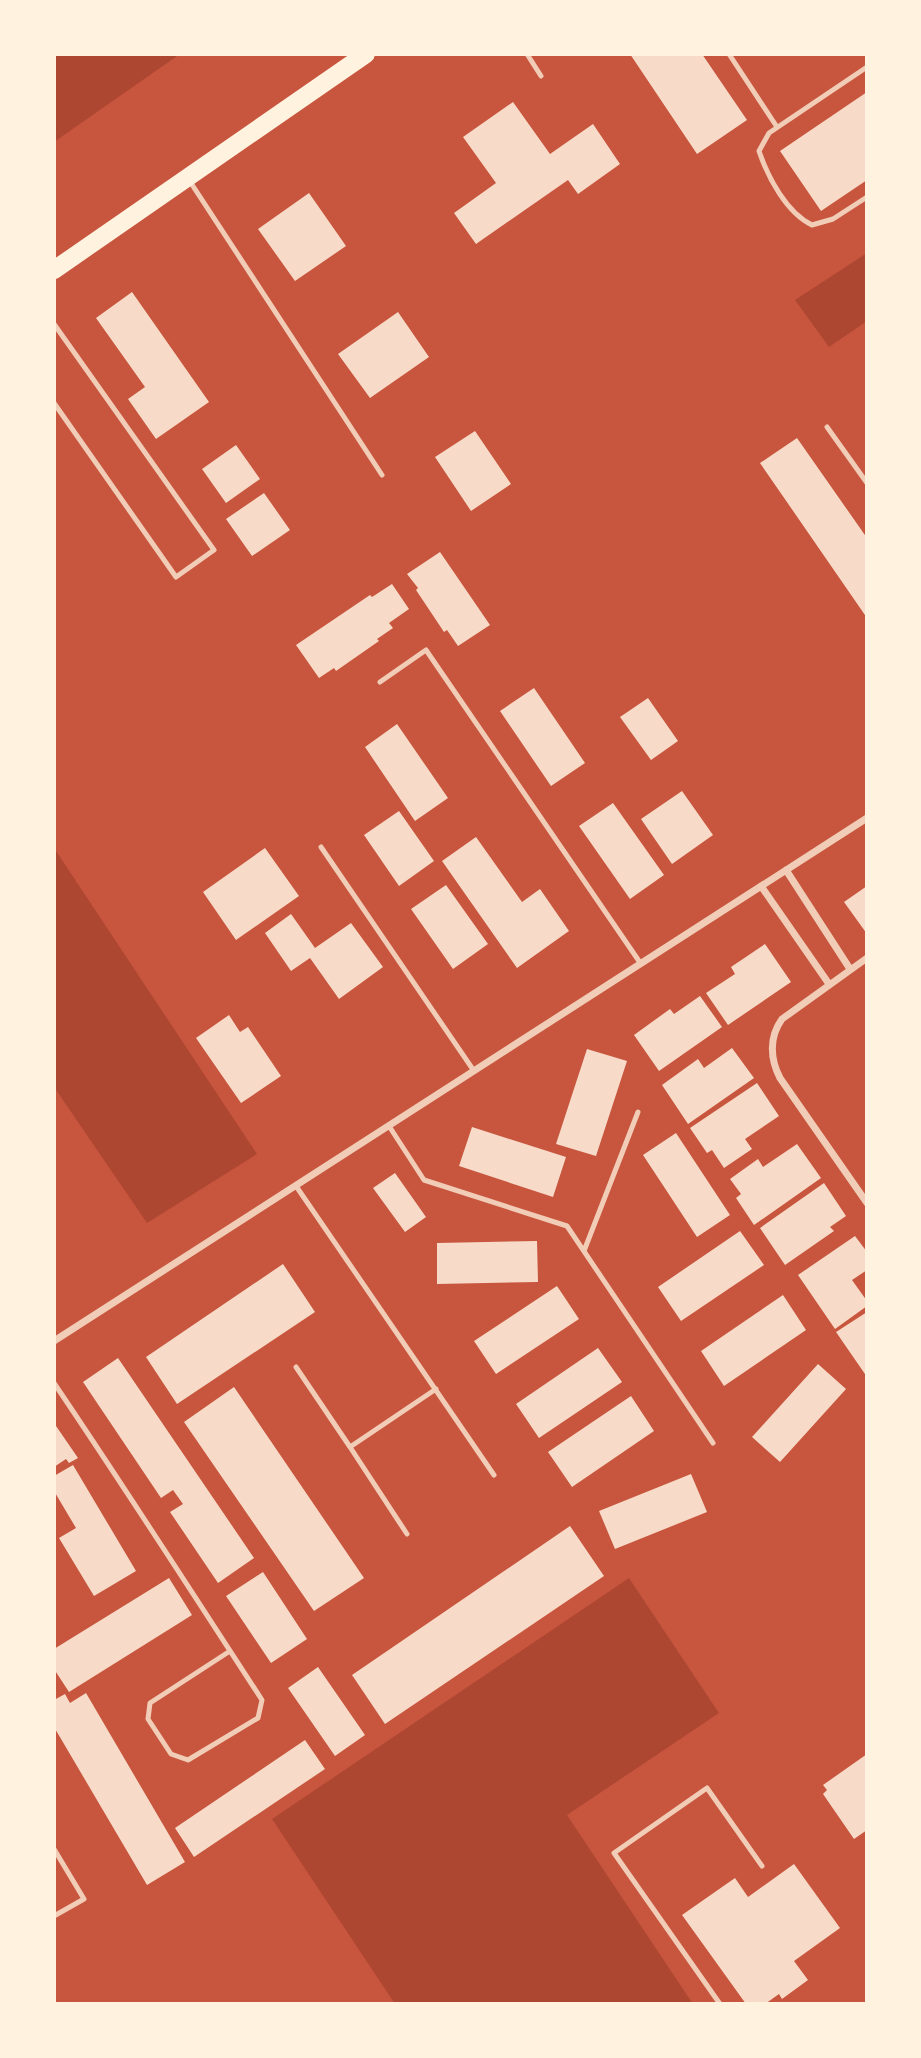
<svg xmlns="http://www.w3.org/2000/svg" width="921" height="2058" font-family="Poppins,sans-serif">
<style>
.green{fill:#ae4732}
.building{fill:#f7dbc8}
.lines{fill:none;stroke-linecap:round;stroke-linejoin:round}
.service{stroke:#f1ccb7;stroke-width:5}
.minor{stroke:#f1ccb7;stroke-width:7}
.primary{stroke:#fff3e0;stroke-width:18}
</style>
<rect width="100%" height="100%" fill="#c8553d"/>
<path class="green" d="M54,54H180L54,142Z
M867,253V321L829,347L795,300Z
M54,848L257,1154L147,1223L54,1087Z
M629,1578L719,1713L567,1815L693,2004H395L272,1819Z"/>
<path class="building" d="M630,54H702L747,120L697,154Z
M867,92V180L821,211L780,151Z
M513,102L550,154L593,124L620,164L578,194L568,180L476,244L454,213L496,183L463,137Z
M309,193L346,246L295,281L258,229Z
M132,292L209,402L156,439L128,399L145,387L96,318Z
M398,312L429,357L370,398L338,354Z
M475,431L511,484L471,511L435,457Z
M797,438L867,538V618L760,463Z
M236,445L260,479L226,503L202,469Z
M264,493L290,530L252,556L226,519Z
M440,552L490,625L458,646L447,630L444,632L416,590L418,588L407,574Z
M392,584L409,609L389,623L393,628L377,639L379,641L336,671L334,668L319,678L296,645L370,595L372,597Z
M534,688L585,763L551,786L500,711Z
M648,698L678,741L651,760L620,717Z
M397,724L448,798L415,821L365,747Z
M682,791L713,835L672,864L641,819Z
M613,803L664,875L630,899L579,826Z
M399,811L434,861L399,886L364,835Z
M476,837L522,902L540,889L569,931L517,968L442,861Z
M265,848L299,896L236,940L203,892Z
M446,885L488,944L453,969L411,909Z
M867,886V934L844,902Z
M291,914L315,948L351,923L383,967L339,999L310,958L291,971L265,933Z
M765,944L791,982L728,1025L706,993L735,974L731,967Z
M700,996L722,1027L659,1071L634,1035L670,1009L674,1014Z
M229,1015L240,1032L248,1027L281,1076L241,1103L196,1038Z
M732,1048L754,1078L688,1124L662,1085L698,1059L704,1068Z
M587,1049L627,1061L596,1156L556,1144Z
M757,1083L779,1116L745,1139L752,1149L724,1168L712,1150L707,1153L690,1128Z
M472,1127L566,1157L553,1197L459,1166Z
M676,1133L730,1215L697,1237L643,1155Z
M797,1144L821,1178L754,1225L736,1198L741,1194L730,1179L758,1159L763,1167Z
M395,1173L426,1217L405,1232L373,1188Z
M824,1183L846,1216L830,1227L834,1231L785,1265L760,1228Z
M740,1231L764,1265L681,1321L658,1287Z
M855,1236L867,1252V1270L852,1280L867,1301V1306L835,1329L798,1275Z
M537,1241L538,1282L437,1284V1243Z
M283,1264L315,1312L177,1404L146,1357Z
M557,1286L579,1319L496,1374L474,1341Z
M783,1295L806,1330L724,1386L701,1351Z
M867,1312V1377L836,1332Z
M598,1348L622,1382L539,1438L516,1404Z
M118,1358L254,1558L218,1583L170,1512L183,1504L173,1490L161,1498L83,1382Z
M818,1364L846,1389L780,1462L752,1437Z
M234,1387L364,1578L314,1611L184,1422Z
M631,1396L654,1431L572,1487L548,1452Z
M54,1423L78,1458L69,1463L66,1459L54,1467Z
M73,1465L136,1571L94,1596L59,1538L76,1528L54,1491V1476Z
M691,1474L707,1512L615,1549L599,1511Z
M570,1526L604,1576L385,1724L352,1675Z
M263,1572L307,1639L271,1663L226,1596Z
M169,1578L192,1615L69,1692L54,1669V1649Z
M318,1667L365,1735L335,1756L288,1688Z
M86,1693L185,1862L147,1885L54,1727V1700L65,1694L70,1703Z
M305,1740L325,1769L194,1857L175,1828Z
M867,1754V1830L854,1839L823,1794L827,1790L823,1785Z
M794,1864L840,1928L794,1961L808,1980L782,1999L779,1994L765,2004H746L682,1915L735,1878L748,1897Z"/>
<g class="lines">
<path class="service" d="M527,54L541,76
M729,54L777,127
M867,67L769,133L759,151C768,178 787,213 812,225L833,219L867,197
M189,180L382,475
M54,324L214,550L176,577L54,403
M827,427L867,483
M380,682L426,650L641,964
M321,847L474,1071
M389,1126L424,1180L567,1226L713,1443
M296,1186L494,1475
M584,1251L638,1112
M296,1367L350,1447L436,1389
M54,1383C125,1488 193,1594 262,1700L258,1718L188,1760L171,1754L148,1719L150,1703L230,1651
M350,1447L407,1534
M54,1849L84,1899L54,1916
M720,2004L614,1853L707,1788L762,1866"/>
<path class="minor" d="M786,870L850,969
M761,886L829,984
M867,958L782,1019C769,1037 770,1059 780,1078L867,1203
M54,1341L867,818"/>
<path class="primary" d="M54,270L366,54"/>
</g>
<rect width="921" height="2058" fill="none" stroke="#fff3e0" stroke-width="112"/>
</svg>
